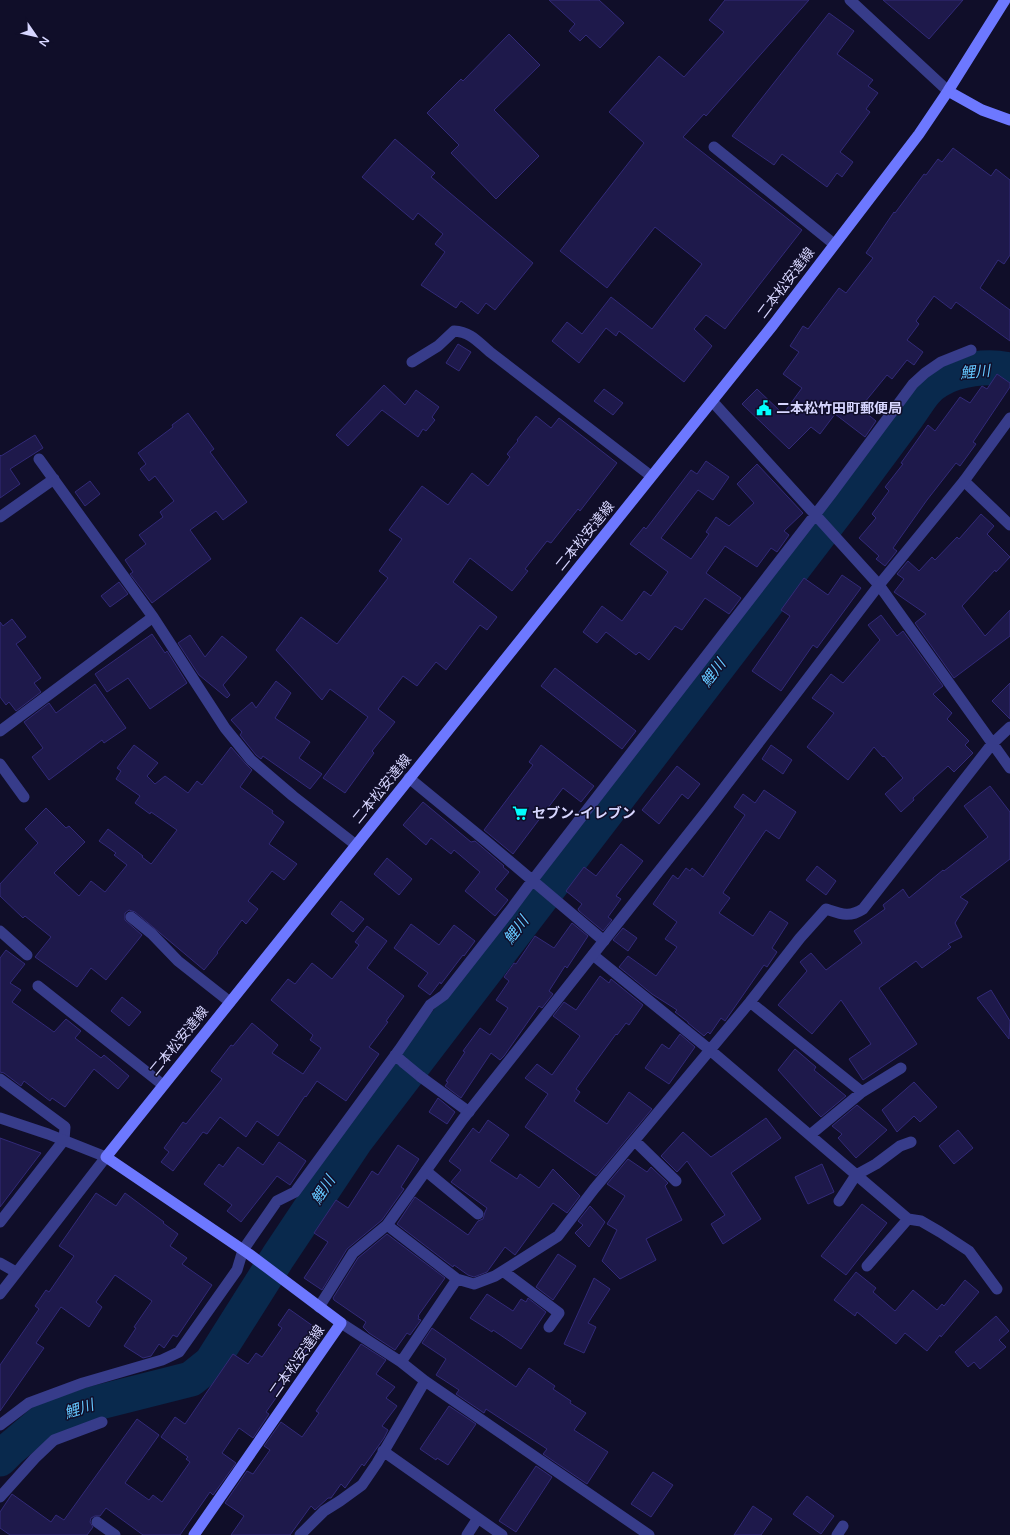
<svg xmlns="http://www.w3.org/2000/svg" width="1010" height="1535" font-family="'Varela Round','Noto Sans JP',sans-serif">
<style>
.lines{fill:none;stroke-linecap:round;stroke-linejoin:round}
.river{stroke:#09294d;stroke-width:35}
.building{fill:#1e194b;stroke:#322a78}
.service{stroke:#373c8a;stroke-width:11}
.minor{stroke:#373c8a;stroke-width:11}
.tertiary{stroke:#373c8a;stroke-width:11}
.secondary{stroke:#6d78ff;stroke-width:11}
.labels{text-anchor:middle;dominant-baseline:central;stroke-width:3;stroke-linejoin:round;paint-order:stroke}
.street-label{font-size:14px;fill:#d7d6ff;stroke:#100e29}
.poi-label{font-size:14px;font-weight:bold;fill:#d7d6ff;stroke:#100e29;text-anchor:start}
.water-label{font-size:15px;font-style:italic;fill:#64c7ff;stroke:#100e29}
</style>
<rect width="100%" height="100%" fill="#100e29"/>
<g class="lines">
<path class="river" d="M0,1459L10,1449L43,1421L92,1404L191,1379L211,1363L278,1257L356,1140L847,498C867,471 887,444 907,417C917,404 924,388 939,380C958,369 988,365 1010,370"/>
</g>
<path class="building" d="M549,0H599L624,23L600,48L586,35L580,41L569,31L575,24Z
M725,0H809L706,116L704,114L683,137L802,230L725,329L706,315L694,329L712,346L684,382L619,331L616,336L606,328L579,363L552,341L567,322L582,334L611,297L652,329L702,264L655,227L607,288L560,251L644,143L609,112L659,56L684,77L724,32L709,20Z
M883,0H963L929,39Z
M829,13L854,31L837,54L873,80L868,86L878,93L866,109L870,112L840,152L853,162L842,177L837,173L827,187L782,154L774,165L732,136Z
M509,34L540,65L494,110L539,156L496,199L451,153L459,145L427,113L461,79L463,81Z
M395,139L435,173L431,177L533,263L495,310L486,303L478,314L461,301L456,308L421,285L445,252L435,244L443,234L418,213L413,220L362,177Z
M953,148L991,176L996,169L1010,180V255L1004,264L998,260L980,288L1010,310V341L956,302L951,309L934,296L916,321L919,324L907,340L923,352L914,365L907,360L892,379L887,375L860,408L876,421L865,437L835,414L820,434L811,427L789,449L742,404L757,389L783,414L802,388L783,374L799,352L790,346L803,326L808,329L839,288L846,293L873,258L866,253L894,212L895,213L924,174L926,175L938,159L942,162Z
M458,344L471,352L459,371L446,363Z
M997,374L1010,383V387L973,442L976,444L960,466L956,463L927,500L893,548L897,551L885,566L876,559L879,556L859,538L876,518L872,514L889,491L885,487L903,464L901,463L928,425L935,431L960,397L970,403L982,386L987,389Z
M384,385L405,405L416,390L439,407L432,417L435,420L426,431L423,429L418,437L382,410L348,446L336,435Z
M604,389L623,403L613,415L594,401Z
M188,413L214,449L210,452L247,502L223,520L216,511L190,530L211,559L152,603L130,574L133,572L125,560L146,544L139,535L163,517L160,512L174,501L155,476L149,481L140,469L146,464L138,453L173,427L172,425Z
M536,416L551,428L559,418L617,463L580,511L578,509L551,543L547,541L525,569L528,571L512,591L470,558L453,582L497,617L487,630L480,625L446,670L436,662L417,686L403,676L378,709L395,722L372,751L374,753L345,793L323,778L368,717L330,689L322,700L276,650L301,617L337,644L388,578L379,571L402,539L389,530L422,486L448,505L472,473L488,486L510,457L507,454L518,441L517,440Z
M35,435L43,448L10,469L20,484L0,498V455L1,456Z
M706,461L729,477L713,500L698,490L661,538L691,559L709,534L706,532L716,517L729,526L754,503L737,484L757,464L803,513L784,531L789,535L777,552L771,548L757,567L725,546L706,573L741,598L729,614L705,598L682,630L675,626L649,660L639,652L636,655L606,632L597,643L583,632L602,606L622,621L644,591L651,596L668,572L630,544L644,527L646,529L691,470L697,474Z
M90,481L100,494L85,506L75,492Z
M981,514L994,526L987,534L1010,557L996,572L995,570L962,606L985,636L1010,610V636L954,678L915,623L926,614L894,592L904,579L897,574L908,561L919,571L932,557L935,560L957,537L959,539Z
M842,575L861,588L817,648L813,645L781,691L752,671L790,616L781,610L804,578L828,595Z
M119,582L128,594L110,607L101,596Z
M881,615L897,636L903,631L943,686L933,694L952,713L947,719L969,741L965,745L973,753L954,772L948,766L913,798L914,800L901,812L885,794L903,778L884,756L883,757L874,747L848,780L807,747L834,713L812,698L831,674L843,683L880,640L868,625Z
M12,619L26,637L16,644L41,678L34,683L41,692L16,711L9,702L6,705L0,697V622L3,626Z
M152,634L165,653L167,651L187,683L150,709L128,678L107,692L95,674Z
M190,635L205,657L222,636L247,657L223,685L230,695L227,698L199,675L178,643Z
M555,668L636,731L622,749L541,686Z
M276,681L291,693L275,718L310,742L299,758L322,774L310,789L263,756L261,759L256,755L240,735L242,732L231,720L252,702L256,708Z
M1010,683V719L992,701Z
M95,684L126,728L104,743L102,740L49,780L32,757L43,748L24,722L49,703L56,713Z
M134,745L158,763L147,776L155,784L165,776L188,793L197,781L202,785L231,747L246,764L252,770L240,787L273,811L272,813L284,822L269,844L297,864L284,880L272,871L248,901L258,909L246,924L242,920L217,952L218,953L204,970L135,912L129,910L125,913V920L142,935L106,980L91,968L77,987L35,957L51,937L25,916L23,918L0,896V884L38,843L25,829L46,808L66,828L69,826L85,842L54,873L79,896L91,881L105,892L127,865L114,855L116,853L99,841L108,829L143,856L142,857L151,864L152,863L177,830L151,812L150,814L135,803L140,796L116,779L121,771L117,768Z
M541,745L594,786L581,802L563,788L513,854L484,830L533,765L529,762Z
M771,745L792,760L783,774L762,759Z
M677,766L700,784L688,799L682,794L659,824L642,810Z
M990,786L1010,812V859L960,897L968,902L955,923L962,937L948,944L951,947L922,968L916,961L879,988L917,1044L863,1080L849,1059L871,1044L841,1000L812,1034L778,1005L807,971L800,962L811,953L826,970L862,943L854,931L885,909L883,905L903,889L909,898L943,870L944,871L988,837L964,806Z
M764,790L796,812L779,839L766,830L724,891L723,893L730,898L719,913L753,936L770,911L788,923L772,948L777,952L767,967L764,965L725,1021L721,1018L710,1034L708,1032L704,1036L688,1023V1022L675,1012L677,1010L652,994L619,967L628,956L656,976L677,947L665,939L677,922L653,904L673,875L678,879L686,868L690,871L692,868L703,877L745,815L734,807L743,794L755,803Z
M423,802L471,842L475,841L504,866L503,867L509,872L495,889L508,900L495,916L465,891L480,872L454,850L451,854L431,838L426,845L403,825Z
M621,844L643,861L616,896L621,899L608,917L612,920L603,931L579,911L578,909L582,904L566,891L584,867L596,876Z
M387,858L412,879L399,895L374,874Z
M817,866L836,881L826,895L806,880Z
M341,901L364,919L353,932L331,914Z
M572,923L588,936L567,968L565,966L549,991L553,994L542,1008L539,1006L504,1056L500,1060L491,1053L461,1098L445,1086L448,1082L446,1081L465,1052L463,1051L480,1028L490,1035L508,1008L496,1000L509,981L504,977L514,963L516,964L535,936L554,948Z
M411,924L439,945L454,925L475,941L464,956L463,955L441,984L440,982L430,995L418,986L428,973L394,948Z
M367,926L387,941L367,968L404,996L386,1021L388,1022L369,1047L379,1054L346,1101L317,1081L306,1097L305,1096L278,1136L257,1121L246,1137L220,1117L207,1134L203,1132L173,1171L161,1162L169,1152L164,1148L183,1122L186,1124L222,1079L211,1071L231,1045L233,1046L252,1023L278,1045L272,1053L303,1074L321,1048L310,1040L313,1035L271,1000L288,979L295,984L312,963L332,979L359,945L355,942Z
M623,928L637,938L628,951L613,940Z
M6,950L25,964L10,983L21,990L12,1002L54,1032L66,1019L81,1031L75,1038L101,1058L104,1055L129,1076L118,1089L94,1069L65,1107L52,1098L50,1101L24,1081L21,1086L4,1073L0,1072V958Z
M600,976L609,983L611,979L643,1005L629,1025L626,1023L617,1035L616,1034L576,1089L580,1092L574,1101L607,1124L629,1092L652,1109L596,1176L525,1127L548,1094L525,1078L537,1064L552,1075L580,1036L553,1016L564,1002L576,1010Z
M991,990L1010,1021L1009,1039L977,998Z
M122,997L141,1012L129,1026L111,1011Z
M680,1034L695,1047L669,1084L645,1068L662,1044L669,1049Z
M795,1049L816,1067L814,1070L846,1096L821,1117L815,1111L778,1070Z
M914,1082L937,1107L920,1122L914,1116L897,1132L882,1110Z
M438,1098L455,1112L447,1124L429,1112Z
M857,1105L887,1130L856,1158L838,1138L842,1134L832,1126Z
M766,1118L781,1138L731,1173L761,1219L723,1244L711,1224L725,1215L687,1161L677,1172L661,1156L683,1132L711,1157Z
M488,1120L509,1135L490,1161L517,1179L520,1174L539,1188L553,1169L580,1196L567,1213L553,1203L515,1255L505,1247L487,1272L474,1277L468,1275L454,1265L453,1267L397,1224L415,1197L468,1235L478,1221L483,1219L485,1212L487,1208L451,1182L461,1170L449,1161L473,1128L479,1133Z
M958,1130L973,1148L954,1164L939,1146Z
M0,1138L41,1153L0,1207Z
M279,1142L306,1161L290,1185L277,1176L241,1222L227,1211L232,1205L204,1184L219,1164L223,1167L238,1147L263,1165Z
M398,1145L419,1159L401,1187L404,1189L382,1220L347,1249L322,1290L304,1278L328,1242L314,1233L336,1200L348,1208L372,1171L378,1175Z
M628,1159L647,1172L651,1167L668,1183L665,1186L682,1220L646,1239L656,1260L620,1279L602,1261L617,1230L607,1224L625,1196L607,1184Z
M822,1164L834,1192L808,1204L795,1177Z
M96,1193L116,1206L125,1193L164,1222L163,1223L178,1234L170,1246L187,1258L182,1264L212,1285L177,1337L173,1335L164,1348L159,1344L151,1356L143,1358L124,1346L136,1328L134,1327L152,1301L115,1275L96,1302L102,1307L89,1327L61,1307L36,1343L44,1348L0,1411V1365L39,1309L35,1306L46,1290L49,1292L74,1256L59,1246Z
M862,1204L887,1223L846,1275L821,1256Z
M590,1206L605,1222L589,1247L575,1233L583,1225L578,1221Z
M387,1234L445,1278L418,1316L419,1317L418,1319L421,1320L410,1335L407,1333L395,1350L369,1333L363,1327L366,1322L334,1300L333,1298L358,1258Z
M558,1254L576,1266L553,1300L536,1287Z
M856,1272L876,1288L873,1292L895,1311L913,1290L937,1310L942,1304L944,1306L965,1280L979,1292L941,1337L940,1335L927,1351L905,1333L896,1344L857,1312L855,1316L834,1300Z
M594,1278L610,1289L588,1323L596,1327L584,1353L564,1344Z
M487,1294L513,1311L521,1299L526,1302L528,1298L546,1312L521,1349L493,1330L492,1332L470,1318Z
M289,1309L320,1331L281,1387L283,1388L266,1412L269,1414L253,1438L239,1428L222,1453L236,1463L213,1495L210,1492L180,1535H143L106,1508L100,1516H95L91,1518L90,1522L93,1527L87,1535H10L0,1528V1512L12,1494L51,1522L56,1515L64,1520L137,1419L159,1435L125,1483L149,1500L153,1495L162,1502L190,1462L186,1459L188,1457L161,1437L175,1417L185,1424L233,1354L248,1364L256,1353L262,1357L282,1328L278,1325Z
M996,1316L1009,1331L999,1340L1006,1347L980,1369L974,1362L968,1367L955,1352Z
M432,1328L516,1387L529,1368L555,1386L553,1389L571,1401L570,1403L586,1413L574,1430L608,1452L587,1484L543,1454L547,1449L486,1409L484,1413L456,1394L459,1390L436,1375L446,1359L422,1343Z
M361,1344L386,1360L376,1374L395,1387L386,1398L397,1406L382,1426L388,1430L384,1438L364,1466L362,1464L345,1488L341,1484L331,1498H328L315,1510L311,1506L290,1535H231L244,1516L225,1503L247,1471L253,1474L270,1450L264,1446L281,1422L302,1437L319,1413L316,1411Z
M449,1406L476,1424L448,1465L437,1458L436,1460L420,1449Z
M536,1466L552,1477L516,1532L499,1521Z
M653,1472L673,1485L651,1517L631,1504Z
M807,1496L834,1516L821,1534L793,1514Z
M753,1506L772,1519L761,1535H734Z"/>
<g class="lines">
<path class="service" d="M131,917L152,934L178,961L230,1002
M404,1063L421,1077"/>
<path class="minor" d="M714,147L834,244
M412,362L438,346L454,331C471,332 478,342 490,352L651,476
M712,401L879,585L1010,768
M39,459L153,617L225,728L251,760L293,796L356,845
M964,481L1010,525
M0,517L54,479
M0,731L153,617
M0,764L24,797
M409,778L487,842L604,941
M0,931L27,955
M593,955L710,1050L908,1219L921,1221L940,1232L969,1251L997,1289
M38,986L163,1085
M750,1002L862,1092
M395,1055L404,1063
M421,1077L469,1112
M0,1079L65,1127L64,1140L0,1222
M810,1135L862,1092L901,1068
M635,1141L676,1181
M426,1171L478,1214
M839,1201L856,1175L876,1164L900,1146L911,1142
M387,1225L457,1279
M0,1263L16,1272
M867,1266L908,1219
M503,1271L559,1313L549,1327
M341,1323L401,1362L425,1381L649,1535
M401,1362L457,1279L474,1284L495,1276L558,1236L594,1189L750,1002L800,938L826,909C841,914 849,918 863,909L992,744L1010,727
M0,1425L29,1403L83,1383L162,1360L179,1352L237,1270L243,1250L277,1201L295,1192L399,1050L430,1005L444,995L509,912L532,881L832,493L913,384L925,373L941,362L971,350
M383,1451L502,1535
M0,1497L35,1458L54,1440L102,1422
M97,1522L115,1535
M300,1535L324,1511L340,1501L362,1485L377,1463L425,1381
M467,1535L478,1518
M837,1535L843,1526"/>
<path class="tertiary" d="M850,0L948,91
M0,1118L48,1134L106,1157L0,1294
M319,1307L353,1253L387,1225L463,1119L708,809L879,585L964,481L1010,418"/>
<path class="secondary" d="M948,91L982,110L1010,120
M194,1535L341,1323L249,1254L106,1157L773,325L919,134L948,91L1005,0"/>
</g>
<defs>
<g id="civic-bare" transform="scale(1.2)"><path d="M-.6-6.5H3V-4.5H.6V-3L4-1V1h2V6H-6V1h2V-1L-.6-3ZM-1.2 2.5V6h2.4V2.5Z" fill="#02fffe" stroke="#100e29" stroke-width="2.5" paint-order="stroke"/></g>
<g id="supermarket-bare" transform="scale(1.2)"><path d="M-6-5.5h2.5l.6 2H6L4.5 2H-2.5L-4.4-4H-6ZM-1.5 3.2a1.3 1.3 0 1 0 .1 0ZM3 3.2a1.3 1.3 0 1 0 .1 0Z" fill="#02fffe" stroke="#100e29" stroke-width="2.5" paint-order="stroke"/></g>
</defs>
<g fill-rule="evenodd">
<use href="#civic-bare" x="764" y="408"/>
<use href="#supermarket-bare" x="520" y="813"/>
</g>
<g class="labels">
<g class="street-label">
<text transform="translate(786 283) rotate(-53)">二本松安達線</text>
<text transform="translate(585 536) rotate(-51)">二本松安達線</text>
<text transform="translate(382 789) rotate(-51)">二本松安達線</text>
<text transform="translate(179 1041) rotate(-51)">二本松安達線</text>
<text transform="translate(297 1361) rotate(-55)">二本松安達線</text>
</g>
<g class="poi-label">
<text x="776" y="408">二本松竹田町郵便局</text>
<text x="532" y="813">セブン-イレブン</text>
</g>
<g class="water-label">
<text transform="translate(975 372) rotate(-5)">鯉川</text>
<text transform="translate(713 673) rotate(-53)">鯉川</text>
<text transform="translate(516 930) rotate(-53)">鯉川</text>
<text transform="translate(323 1190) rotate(-57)">鯉川</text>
<text transform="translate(79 1409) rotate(-18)">鯉川</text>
</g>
</g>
<g transform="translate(36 36) rotate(124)" stroke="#100e29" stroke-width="3" paint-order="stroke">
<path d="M0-3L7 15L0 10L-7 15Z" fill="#d7d6ff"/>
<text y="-6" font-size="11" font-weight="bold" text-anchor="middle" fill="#d7d6ff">N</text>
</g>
</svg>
